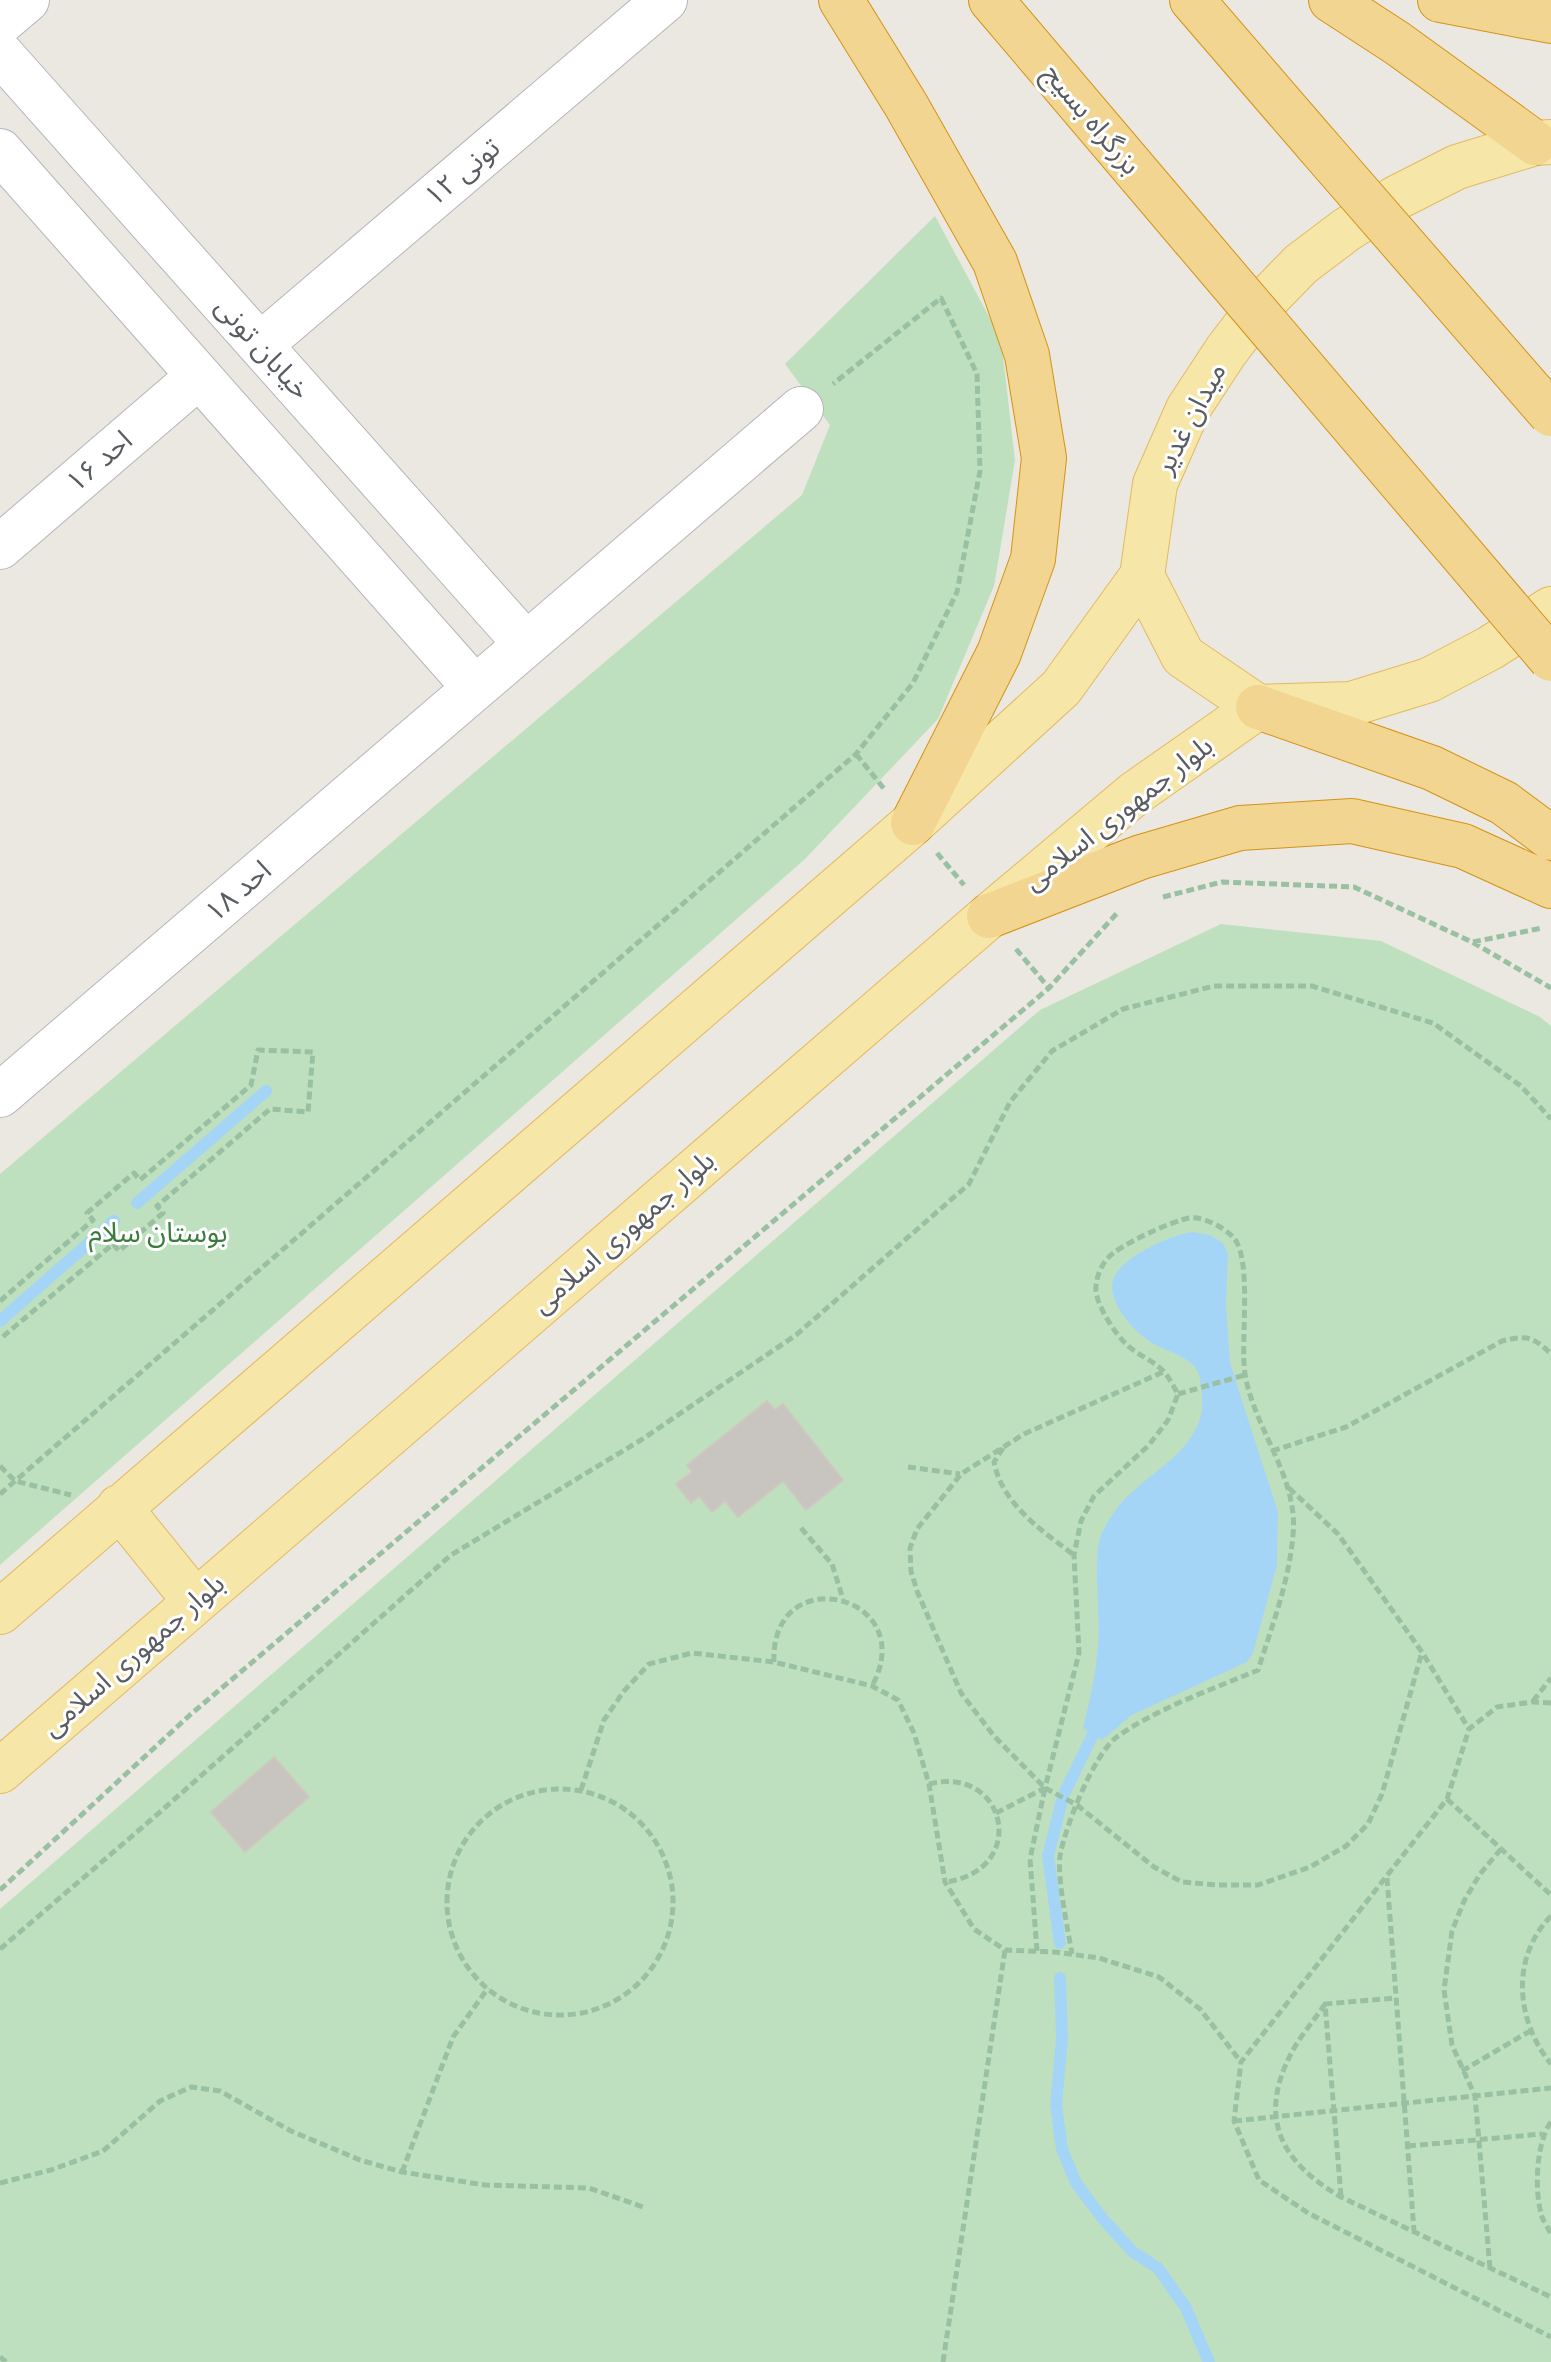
<svg xmlns="http://www.w3.org/2000/svg" width="1551" height="2362" font-family="'Roboto Condensed','Noto Sans Arabic',sans-serif">
<style>
.green{fill:#bfe0be}
.water{fill:#a5d5f6}
.lines{fill:none;stroke-linecap:round;stroke-linejoin:round}
.stream{stroke:#a5d5f6;stroke-width:12}
.building{fill:#c8c4c0;stroke:#cec9bf;stroke-width:2}
.minor-casing{stroke:#b3b6ba;stroke-width:46}
.major-casing{stroke:#e2ba61;stroke-width:46}
.highway-casing{stroke:#d49316;stroke-width:46}
.path{stroke:#99c0a2;stroke-width:5;stroke-dasharray:8 4;stroke-linecap:butt}
.minor{stroke:#fff;stroke-width:44}
.major{stroke:#f6e7a9;stroke-width:44}
.highway{stroke:#f2d590;stroke-width:44}
.highway-bridge-casing{stroke:#d49316;stroke-width:46;stroke-linecap:butt}
.highway-bridge{stroke:#f2d590;stroke-width:44}
.labels{text-anchor:middle;dominant-baseline:central;stroke-width:6;stroke-linejoin:round;paint-order:stroke}
.street-label{font-size:28px;fill:#595c60;stroke:#fff}
.park-label{font-size:28px;fill:#3b7c3c;stroke:#fff}
</style>
<rect width="100%" height="100%" fill="#eae8e0"/>
<path class="green" d="M935,216L1001,339L1015,460L994,586L938,719L805,859L0,1565V1174L802,495L830,425L785,364Z
M1221,924L1381,941L1540,1017L1551,1026V2362H0V1909L1040,1010Z"/>
<path class="water" d="M1193,1232L1210,1235L1223,1243L1228,1254L1226,1304L1230,1363L1278,1512L1277,1565L1253,1653L1247,1662L1132,1715L1102,1740L1083,1728C1090,1700 1096,1673 1098,1645C1101,1615 1092,1561 1101,1535C1104,1528 1109,1520 1113,1514C1137,1476 1195,1458 1202,1409C1203,1401 1201,1380 1198,1372C1191,1357 1166,1351 1152,1343C1134,1332 1107,1303 1113,1280C1119,1258 1172,1234 1193,1232Z"/>
<g class="lines">
<path class="stream" d="M137,1203L266,1091
M0,1321L114,1221
M1060,1943L1048,1856L1063,1796L1093,1734
M1060,1978L1062,2038L1056,2105L1062,2149L1076,2183L1103,2219L1133,2252L1158,2268L1186,2308L1209,2362"/>
</g>
<path class="building" d="M767,1401L775,1410L783,1404L843,1480L806,1510L783,1481L738,1517L725,1501L712,1512L699,1496L691,1503L676,1484L692,1472L687,1465Z
M274,1757L309,1797L245,1852L211,1812Z"/>
<g class="lines">
<g class="minor-casing">
<path id="minor" d="M0,23L27,0
M0,53L526,644
M0,151L475,688
M260,345L665,0
M0,547L199,376
M0,1095L801,409"/>
</g>
<g class="major-casing">
<path id="major" d="M1551,142L1535,143L1457,167L1396,198L1346,230L1301,264L1262,304L1226,351L1188,409L1155,484L1142,576L1183,656L1258,707L1351,704L1429,680L1490,648L1551,609
M119,1507L195,1601
M0,1612L913,823L1061,688L1142,576
M0,1771L989,916L1134,794L1258,707"/>
</g>
<g class="highway-casing">
<path id="highway" d="M841,0L906,105L995,262L1027,355L1044,458L1033,559L999,653L913,823
M991,0L1193,238
M1192,0L1318,146
M1331,0L1397,43L1535,143
M1440,0L1551,21
M1258,707L1432,768L1504,803L1551,838
M989,916L1141,857L1240,828L1352,821L1463,846L1551,886"/>
</g>
<path class="path" d="M856,754L885,790
M937,853L964,885
M1163,897L1222,882L1354,887L1472,942L1551,988
M1473,942L1542,928
M1016,949L1049,988
M0,1301L93,1220L87,1213L134,1173L140,1180L251,1085L258,1050L313,1052L308,1112L270,1109L157,1206L163,1213L119,1251L113,1244L0,1339
M1178,1394L1245,1375
M1003,1448L994,1462C1002,1504 1042,1531 1074,1555
M1272,1451L1346,1427L1502,1341C1526,1335 1533,1336 1551,1354
M0,1466L15,1481L71,1495
M908,1467L960,1474
M1289,1488L1338,1534L1422,1652L1469,1729
M0,1494L856,754L913,683L957,592L980,471L977,374L941,298L833,384
M801,1528L832,1564L843,1599
M774,1662C770,1558 922,1594 872,1686
M1533,1701L1551,1678
M1551,1703L1532,1702L1497,1707L1469,1729L1447,1799L1241,2062L1234,2121L1259,2180L1308,2213L1551,2337
M929,1784C1007,1764 1030,1871 945,1882
M1045,1788L1077,1805L1154,1867L1182,1882L1217,1885H1258L1310,1867L1346,1846L1368,1824L1382,1794L1422,1652
M447 1902a113 113 0 1 1 226 0a113 113 0 1 1-226 0Z
M581,1790L604,1720L624,1691L649,1664L692,1653L774,1662L872,1686L898,1700L914,1733L929,1784L945,1882L974,1929L1005,1950L1055,1952L1099,1958L1159,1977L1200,2009L1241,2062
M1447,1799L1551,1895
M996,1813L1045,1788L1079,1653L1074,1555L1081,1521L1094,1496L1149,1445L1168,1420L1178,1394C1174,1387 1170,1379 1165,1373C1155,1361 1137,1355 1126,1344C1114,1332 1099,1309 1096,1292C1095,1281 1100,1266 1108,1258C1119,1245 1172,1221 1189,1218C1203,1216 1223,1227 1233,1237C1253,1258 1240,1341 1245,1374C1254,1429 1299,1478 1293,1535C1289,1582 1272,1626 1258,1670C1211,1690 1160,1707 1118,1736C1094,1753 1065,1827 1060,1856C1057,1879 1068,1930 1072,1954
M1387,1878L1414,2231
M0,1890L191,1714L1049,988L1119,911
M1551,1916C1510,1958 1516,2021 1551,2064
M0,1949L152,1819L451,1555L641,1440L796,1335L969,1184L1010,1102L1052,1051L1123,1009L1214,986H1312L1433,1023L1521,1086L1551,1119
M1037,1951L1030,1859L1045,1788L994,1736L961,1693L917,1591L911,1571L910,1548L917,1529L961,1474L1024,1434L1163,1372
M1325,2004C1315,2019 1302,2034 1293,2050C1257,2116 1279,2161 1341,2197L1551,2297
M1462,2071L1530,2031
M1234,2121L1551,2088
M1551,2122C1536,2142 1534,2192 1542,2217C1544,2222 1548,2228 1551,2234
M1408,2146L1542,2134
M402,2172L453,2037L488,1988
M0,2183L51,2170L103,2151L160,2101L191,2087L220,2091L291,2131L360,2160L402,2172L485,2185L589,2188L646,2208
M1341,2196L1325,2004L1396,1998
M1490,2268L1475,2096L1452,2045L1444,1990L1452,1931L1464,1901L1480,1874L1501,1849
M0,2357L6,2362
M943,2362L1005,1950"/>
<use href="#minor" class="minor"/>
<use href="#major" class="major"/>
<use href="#highway" class="highway"/>
<g class="highway-bridge-casing">
<path id="highway-bridge" d="M1318,146L1551,414
M1193,238L1551,659"/>
</g>
<use href="#highway-bridge" class="highway-bridge"/>
</g>
<g class="labels">
<g class="street-label">
<text transform="translate(1092 119) rotate(50)">بزرگراه بسیج</text>
<text transform="translate(462 172) rotate(-40)">تونی ۱۲</text>
<text transform="translate(263 348) rotate(48)">خیابان تونی</text>
<text transform="translate(1190 418) rotate(-62)">میدان غدیر</text>
<text transform="translate(99 461) rotate(-41)">احد ۱۶</text>
<text transform="translate(1118 813) rotate(-38)">بلوار جمهوری اسلامی</text>
<text transform="translate(238 891) rotate(-41)">احد ۱۸</text>
<text transform="translate(623 1232) rotate(-41)">بلوار جمهوری اسلامی</text>
<text transform="translate(133 1655) rotate(-41)">بلوار جمهوری اسلامی</text>
</g>
<g class="park-label">
<text x="158" y="1232">بوستان سلام</text>
</g>
</g>
</svg>
